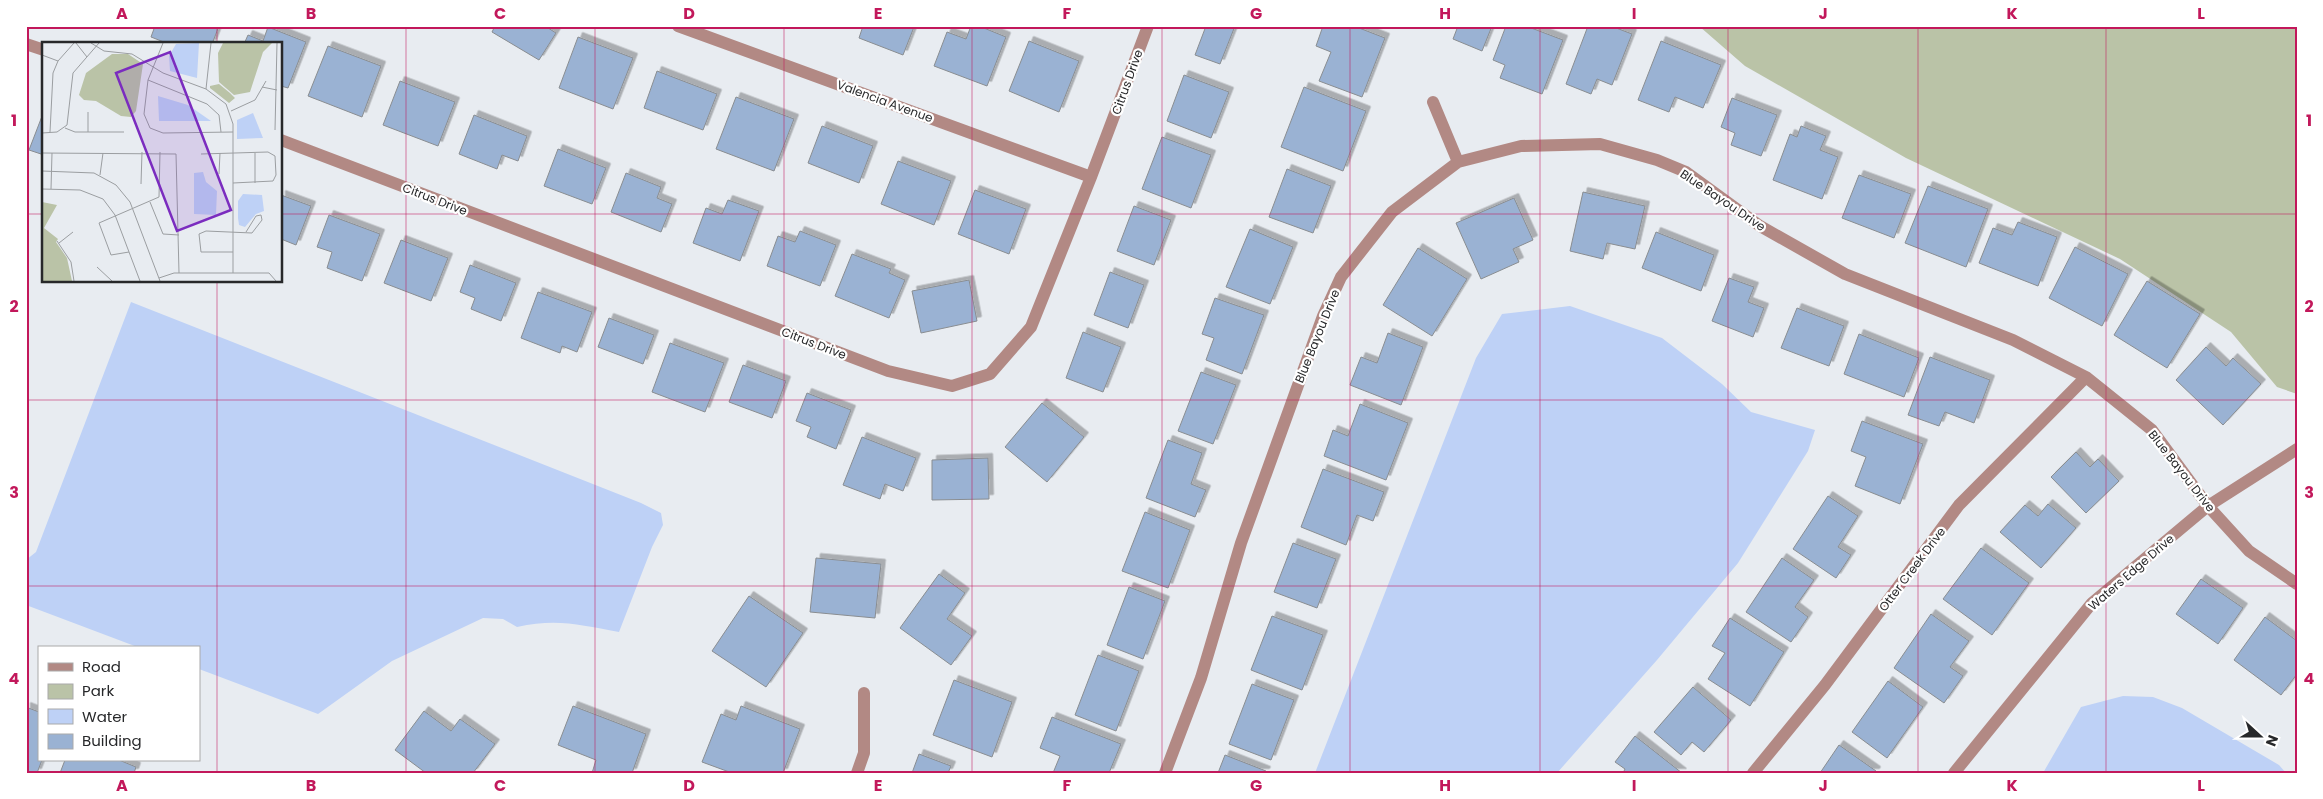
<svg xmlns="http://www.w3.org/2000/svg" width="2323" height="799" font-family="Poppins,sans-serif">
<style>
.green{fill:#bac3a7}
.water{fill:#bed1f6}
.building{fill:#9ab2d3;stroke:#898d91;filter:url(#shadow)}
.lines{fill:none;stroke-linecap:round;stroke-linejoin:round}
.minor{stroke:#b28984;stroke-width:12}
.grid{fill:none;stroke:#c2185b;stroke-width:1;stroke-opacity:0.55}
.labels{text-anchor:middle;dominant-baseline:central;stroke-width:4.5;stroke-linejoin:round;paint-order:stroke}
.street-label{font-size:12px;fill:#27282a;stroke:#fff}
.inset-road{fill:none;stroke:#9b9ea1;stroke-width:1}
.view{fill:#7b2cbf;fill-opacity:0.15;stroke:#7b2cbf;stroke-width:2.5}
.inset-edge{fill:none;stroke:#27282a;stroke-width:2.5}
.neatline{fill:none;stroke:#c2185b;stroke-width:2}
.grid-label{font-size:16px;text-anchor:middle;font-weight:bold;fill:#c2185b}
</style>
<defs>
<filter id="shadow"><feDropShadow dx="4.5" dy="-4.5" stdDeviation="0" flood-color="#0004"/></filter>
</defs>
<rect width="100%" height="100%" fill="#e8ecf1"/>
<path class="green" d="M1699,26H2297V394L2277,387L2231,332L2120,259L1906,158L1745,66Z"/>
<path class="water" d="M131,302L641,503L661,513L663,525L652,547L619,632C580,625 557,618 517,627L503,619L483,618L392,661L318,714L199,669V648H140L26,605V560L36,552Z
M1570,306L1662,338L1722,384L1751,412L1815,430L1808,451L1738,563L1657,660L1557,773H1315L1476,358L1502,314Z
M2123,696L2153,697L2182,708L2279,765L2286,773H2043L2081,707Z"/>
<path class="building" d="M155,26H219L212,44H169L151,37Z
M495,26H545L556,33L539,60L492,32Z
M863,26H911L914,27L903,55L859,38Z
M971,26H979L1006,37L987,86L934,66L947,32L966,39Z
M1206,26H1235L1220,64L1195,55Z
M1323,26H1354L1385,38L1362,97L1319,81L1331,52L1316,46Z
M1458,26H1492L1482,51L1453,39Z
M1506,26H1526L1563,40L1542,94L1500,78L1505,65L1493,60Z
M1588,26H1611L1632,34L1612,85L1597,79L1591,94L1566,84Z
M268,27L306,42L288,88L281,86V44H244L248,35L263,41Z
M578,37L633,58L613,109L559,88Z
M1029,41L1079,61L1059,112L1009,91Z
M1661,41L1721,65L1703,108L1675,97L1669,112L1638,100Z
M328,46L381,66L362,117L308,96Z
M657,71L717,94L703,130L644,108Z
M1184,75L1229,92L1211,138L1167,121Z
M400,81L455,102L438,146L383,125Z
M1304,87L1366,111L1343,171L1281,147Z
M736,97L794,119L774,171L716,149Z
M1732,98L1777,115L1761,156L1731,145L1735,133L1721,127Z
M44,111V155L29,150Z
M474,115L527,136L518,161L502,155L497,169L459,154Z
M822,126L873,146L859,183L808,163Z
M1801,126L1826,136L1820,150L1838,157L1822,199L1773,180L1790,134L1797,137Z
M1162,137L1211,155L1191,208L1142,189Z
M558,149L606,168L592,204L544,186Z
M898,161L951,181L934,225L881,204Z
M1287,169L1331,186L1313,233L1269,217Z
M626,173L661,187L657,198L672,204L661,232L611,212Z
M1859,175L1911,194L1894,238L1842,218Z
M1928,186L1988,209L1966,267L1905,243Z
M975,190L1026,209L1009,254L958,234Z
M1583,192L1645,206L1635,249L1607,243L1603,259L1570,251Z
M281,195L311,206L296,245L281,239Z
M1514,198L1533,240L1513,249L1519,262L1481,279L1456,223Z
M728,200L759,211L740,261L693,243L706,208L722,214Z
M1134,206L1171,220L1154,265L1117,251Z
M329,215L380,234L362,281L327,268L332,252L317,247Z
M2018,222L2057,237L2038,286L1979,263L1993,228L2012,235Z
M1250,229L1293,247L1270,304L1226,287Z
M800,231L836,245L820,286L767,266L778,236L795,242Z
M1656,232L1714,255L1701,291L1642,268Z
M401,240L448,258L431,301L384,283Z
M2075,247L2128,274L2102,326L2049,298Z
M1418,248L1467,279L1432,336L1383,305Z
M852,254L891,269L889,273L905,280L889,318L835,296Z
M470,265L516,283L501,321L471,309L475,298L460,292Z
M1110,272L1144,285L1128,328L1094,315Z
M1729,278L1754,287L1748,302L1764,308L1753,337L1712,321Z
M969,280L977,321L921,333L912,291Z
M2147,281L2200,314L2167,368L2114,335Z
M538,292L592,312L577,352L562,346L560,353L521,338Z
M1215,298L1264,315L1242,374L1206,360L1214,338L1202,334Z
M1797,308L1844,326L1829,366L1781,348Z
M609,318L654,335L643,364L598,347Z
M1083,332L1121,347L1103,392L1066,378Z
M1388,333L1423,347L1401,405L1350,385L1361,357L1377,363Z
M1859,334L1919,358L1904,397L1844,374Z
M670,343L724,363L705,412L652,392Z
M2206,347L2226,366L2233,358L2261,384L2223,425L2176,380Z
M1930,357L1990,380L1974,423L1945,412L1939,426L1908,415Z
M743,365L786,381L772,418L729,402Z
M1201,372L1236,385L1213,444L1178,431Z
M807,393L851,410L836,449L807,437L811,427L796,421Z
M1042,403L1084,437L1047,482L1005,447Z
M1360,404L1408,423L1386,480L1324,456L1333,430L1348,436Z
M1862,421L1923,444L1900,504L1855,486L1866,457L1851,451Z
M862,437L916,458L903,491L885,484L880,499L843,485Z
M1168,440L1202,453L1191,484L1206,490L1195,517L1146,498Z
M2076,452L2090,467L2098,459L2119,481L2086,513L2051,477Z
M988,458L989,499L932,500V460Z
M1323,469L1384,492L1373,521L1357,515L1346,545L1301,527Z
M1828,496L1858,516L1838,547L1851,555L1836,578L1793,549Z
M2048,504L2076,528L2041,568L2000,532L2025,505L2038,516Z
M1145,512L1190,530L1168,588L1122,571Z
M1293,543L1336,559L1317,608L1274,592Z
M1981,548L2029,583L1992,635L1943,599Z
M816,558L881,564L875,618L810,612Z
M1782,558L1814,580L1795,607L1808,617L1791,642L1746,612Z
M939,574L965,593L947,619L972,636L951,665L900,628Z
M2201,579L2243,608L2218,644L2176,614Z
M1129,587L1165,601L1143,659L1107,645Z
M749,596L803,633L766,687L712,651Z
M1931,614L1969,641L1950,667L1963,676L1944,703L1894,668Z
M1272,616L1323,635L1302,690L1251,670Z
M2265,617L2297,641V674L2281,695L2234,660Z
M1730,618L1784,652L1750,706L1708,679L1725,653L1712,646Z
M1098,655L1139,671L1116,731L1075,715Z
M954,680L1012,702L992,757L933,735Z
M1888,681L1923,707L1887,758L1852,732Z
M1252,684L1294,700L1271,760L1229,744Z
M1693,687L1731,720L1704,752L1692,742L1681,755L1654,732Z
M573,706L646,734L632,773H592L596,760L558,745Z
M741,706L800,729L783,773H732L702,762L721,714L736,720Z
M26,707L39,712V760H42L37,773H26Z
M424,711L451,731L460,719L495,744L473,773H426L395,750Z
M1052,717L1121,744L1109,773H1053L1060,756L1040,748Z
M1635,736L1682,773H1623L1625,769L1615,762Z
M1839,745L1876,771L1875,773H1820Z
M919,754L951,766L948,773H912Z
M1225,755L1266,771L1265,773H1218Z
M65,760H119L136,767L134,773H60Z"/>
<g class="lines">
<path class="minor" d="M678,26L1091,177
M26,44L44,50
M1433,102L1458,162
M281,140L888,371L952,386L990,374L1031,327L1091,177L1148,26
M857,773L864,753V693
M1165,773L1201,678L1241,543L1323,316L1341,277L1392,212L1458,162L1521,146L1600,144L1657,160L1686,172L1760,226L1845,274L2013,340L2086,377L2152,430L2208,506L2249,551L2297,584
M1753,773L1825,685L1959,505L2086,377
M1954,773L2092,603L2208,506L2297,449"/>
</g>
<path class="grid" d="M217,26V44M406,26V773M595,26V773M784,26V773M972,26V773M1162,26V773M1350,26V773M1540,26V773M1728,26V773M1918,26V773M2106,26V773M26,214H44M281,214H2297M217,281V773M26,400H2297M26,586H2297"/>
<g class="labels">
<g class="street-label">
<text transform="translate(1127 82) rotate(-70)">Citrus Drive</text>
<text transform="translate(885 101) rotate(20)">Valencia Avenue</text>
<text transform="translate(435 199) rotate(21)">Citrus Drive</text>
<text transform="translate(1723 200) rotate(34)">Blue Bayou Drive</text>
<text transform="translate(1317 336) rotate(-68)">Blue Bayou Drive</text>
<text transform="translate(814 343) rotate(21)">Citrus Drive</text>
<text transform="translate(2182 471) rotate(52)">Blue Bayou Drive</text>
<text transform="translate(1912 569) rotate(-53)">Otter Creek Drive</text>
<text transform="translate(2131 572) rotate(-41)">Waters Edge Drive</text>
</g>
</g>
<g transform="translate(42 42)">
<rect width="240" height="240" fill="#e8ecf1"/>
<path d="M181,1H230L221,10L208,50L192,53L177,40L176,11ZM70,12H86L101,22L94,69L89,75L79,74L54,59L42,58L37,53L44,31ZM177,42L188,51L193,56L187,61L168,46V44ZM0,160L15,163L2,186L16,197L14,200L25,216L30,239H0Z" fill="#bac3a7"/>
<path d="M157,1L155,36L128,29L127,14L134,2ZM116,54L146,63L169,79H117ZM211,71L221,96L195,97V78ZM161,130L164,140L175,149L174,173L152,172V131ZM201,152L220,153L222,169L214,172L203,185L197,183L196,176V159Z" fill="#bed1f6"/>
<path class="inset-road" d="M34,1L45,15M49,1L62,9L90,12L121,31L164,47L184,62L191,82V231M121,1L106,38L102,72L108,86L121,91L191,90M0,13L16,19M106,38L165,62L177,73L179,90M220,45L235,48M164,47L169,1M189,69L213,58L224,39M46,70V90M23,86L33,90H82M233,88L235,1M8,90L11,31L16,19L32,1M0,91L15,90L25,83L31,31L57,1M0,111L134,112L137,231M213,111V141M159,112L226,110L233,114L234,133L231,139L191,141M0,129L52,131L74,143L88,160L118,239M177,132L178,111M58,133L61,111M99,142L100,110M0,147L38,148L61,157L73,173L98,239M9,147L10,111M108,160L121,192L137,193M15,199L29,220L32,239M17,201L31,190M87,210L69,213L57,181L117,155L118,110M191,210H159L157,192L164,189L210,191L220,178L219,173L214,174L204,190M55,225L70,239M117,236L132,231H227L234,239"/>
<path class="view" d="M128,10L189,168L135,189L74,31Z"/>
<rect width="240" height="240" class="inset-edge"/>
</g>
<rect width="2323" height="799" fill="none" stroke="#ffffff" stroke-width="55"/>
<rect x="38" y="646" width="162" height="115" fill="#ffffff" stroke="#a9a9aa"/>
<rect x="48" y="663" width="25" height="8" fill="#b28984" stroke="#a9a9aa"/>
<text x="82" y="672" font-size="15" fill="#27282a">Road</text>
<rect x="48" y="684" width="25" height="15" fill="#bac3a7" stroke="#a9a9aa"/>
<text x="82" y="696" font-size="15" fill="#27282a">Park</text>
<rect x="48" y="709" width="25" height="15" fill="#bed1f6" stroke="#a9a9aa"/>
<text x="82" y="722" font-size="15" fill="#27282a">Water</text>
<rect x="48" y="734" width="25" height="15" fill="#9ab2d3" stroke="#a9a9aa"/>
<text x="82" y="746" font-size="15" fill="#27282a">Building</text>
<g transform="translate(2260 736) rotate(111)" stroke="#ffffff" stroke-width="4" paint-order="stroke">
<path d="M0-4L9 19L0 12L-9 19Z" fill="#27282a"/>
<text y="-8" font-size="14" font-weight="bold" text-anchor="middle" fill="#27282a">N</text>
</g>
<rect x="28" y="28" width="2268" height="744" class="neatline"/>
<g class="grid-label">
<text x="122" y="19">A</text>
<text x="311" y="19">B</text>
<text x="500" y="19">C</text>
<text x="689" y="19">D</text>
<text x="878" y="19">E</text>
<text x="1067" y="19">F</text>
<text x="1256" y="19">G</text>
<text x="1445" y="19">H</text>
<text x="1634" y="19">I</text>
<text x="1823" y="19">J</text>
<text x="2012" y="19">K</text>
<text x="2201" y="19">L</text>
<text x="14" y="126">1</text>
<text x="2309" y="126">1</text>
<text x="14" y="312">2</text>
<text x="2309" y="312">2</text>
<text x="14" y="498">3</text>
<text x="2309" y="498">3</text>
<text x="14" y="684">4</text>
<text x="2309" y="684">4</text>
<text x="122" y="791">A</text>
<text x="311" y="791">B</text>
<text x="500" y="791">C</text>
<text x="689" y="791">D</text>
<text x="878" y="791">E</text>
<text x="1067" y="791">F</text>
<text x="1256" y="791">G</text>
<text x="1445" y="791">H</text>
<text x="1634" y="791">I</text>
<text x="1823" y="791">J</text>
<text x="2012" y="791">K</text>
<text x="2201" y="791">L</text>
</g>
</svg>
